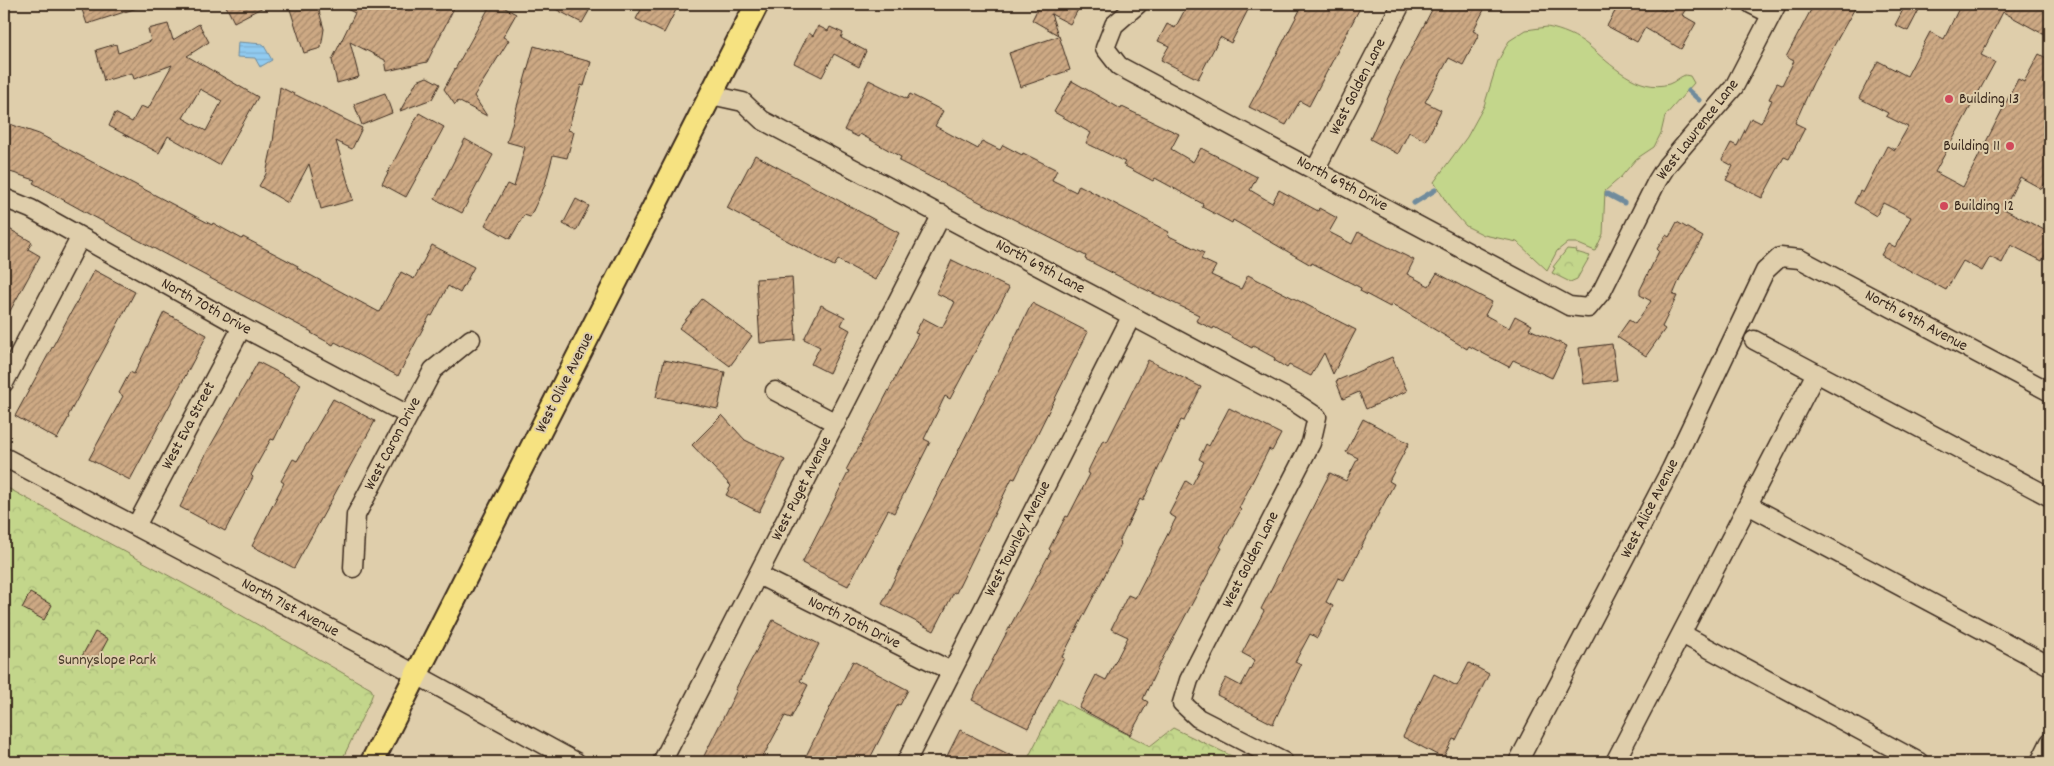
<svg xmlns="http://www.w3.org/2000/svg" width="2054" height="766" font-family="Dekko,sans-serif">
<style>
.grass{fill:#c3d68b;stroke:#7f8054}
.park{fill:url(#park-crowns);stroke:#7f8054}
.water{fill:url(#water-rules);stroke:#6f8b9c}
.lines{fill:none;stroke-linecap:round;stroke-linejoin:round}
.stream{stroke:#6f8b9c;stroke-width:5}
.building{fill:url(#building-hatch);stroke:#3b2a1e;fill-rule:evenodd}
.minor-casing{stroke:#3b2a1e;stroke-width:21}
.major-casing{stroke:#3b2a1e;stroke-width:26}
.minor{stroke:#dfceab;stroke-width:18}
.major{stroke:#f6e281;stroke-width:22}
.poi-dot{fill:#d1495b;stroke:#dfceab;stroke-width:2}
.labels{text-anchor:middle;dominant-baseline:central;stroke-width:4;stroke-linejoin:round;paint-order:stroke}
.street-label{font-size:16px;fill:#3b2a1e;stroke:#dfceab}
.poi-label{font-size:16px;fill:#3b2a1e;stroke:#dfceab;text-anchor:start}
.park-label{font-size:16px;fill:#493b29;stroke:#dfceab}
</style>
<defs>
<pattern id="park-crowns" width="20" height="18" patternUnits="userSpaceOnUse" patternTransform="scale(1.25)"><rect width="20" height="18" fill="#c3d68b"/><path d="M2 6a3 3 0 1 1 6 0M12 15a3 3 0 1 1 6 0" fill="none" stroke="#a8b878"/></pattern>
<pattern id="water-rules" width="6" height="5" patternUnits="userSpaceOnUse" patternTransform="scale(1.25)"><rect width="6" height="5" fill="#91cbf0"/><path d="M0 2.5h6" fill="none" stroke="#7eaecd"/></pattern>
<pattern id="building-hatch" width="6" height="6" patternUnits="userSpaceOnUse" patternTransform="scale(1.25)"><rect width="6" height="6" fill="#cda984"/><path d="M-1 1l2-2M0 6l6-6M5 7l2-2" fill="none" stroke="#a88a6b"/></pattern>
</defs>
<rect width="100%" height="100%" fill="#dfceab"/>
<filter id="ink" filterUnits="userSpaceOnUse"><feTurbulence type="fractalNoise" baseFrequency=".02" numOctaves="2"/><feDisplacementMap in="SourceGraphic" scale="10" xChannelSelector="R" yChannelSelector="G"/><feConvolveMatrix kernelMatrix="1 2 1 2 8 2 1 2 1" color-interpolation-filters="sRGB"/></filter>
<g filter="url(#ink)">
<path class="grass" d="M1547,27C1562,30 1577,36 1589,46C1610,64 1638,93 1669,84C1675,82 1679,77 1685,75L1690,76L1694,83L1665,116L1661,133L1654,147L1636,159L1620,178L1605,191L1603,234L1595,251L1576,243H1567L1557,251L1547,270L1517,242L1484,235L1466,226L1450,208L1434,182L1467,137L1484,106L1498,61L1509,41L1526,30Z"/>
<path class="park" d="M1567,249L1577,250L1576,252L1590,256L1577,279L1570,282L1552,273L1555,268L1553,267Z
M4,486L230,609L371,689L373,693L370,701L341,762H4Z
M1058,699L1150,746L1173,728L1236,758L1234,762H1026Z"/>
<path class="water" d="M238,42L263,44L272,60L260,67L255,58L237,57Z"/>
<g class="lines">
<path class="stream" d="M1689,91L1699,100
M1607,194L1624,203
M1414,203L1435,190"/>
</g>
<path class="building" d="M80,4H140V7L87,24Z
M225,4H269L234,22Z
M298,4H317L324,29L321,48L304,53L289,6Z
M337,4H456L427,62L387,71L385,60L350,42L359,77L337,83L332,60L355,13Z
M491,4H498L516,14L503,37L509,40L474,96L487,116L458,101L455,105L444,89Z
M546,4H577L589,11L582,23Z
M644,4H679L664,33L636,19Z
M1035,4H1072L1079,8L1070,24L1051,14L1058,35L1032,20L1039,6Z
M1188,4H1251L1231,43L1220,37L1198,79L1161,60L1169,46L1158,41L1167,24L1175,28Z
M1303,4H1362L1309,106L1300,101L1286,125L1249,107Z
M1435,4H1487L1473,31L1479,34L1463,65L1449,58L1425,102L1441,110L1426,141L1409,132L1398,154L1370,139L1397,77Z
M1619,4H1652L1664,11L1668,4H1676L1686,9L1682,15L1696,23L1681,49L1645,28L1637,42L1607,26Z
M1814,4H1847L1855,8L1813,83L1795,123L1805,128L1789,159L1784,157L1762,198L1726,180L1733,166L1722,160L1731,143L1737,146L1751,118L1761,123L1772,100L1769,99L1777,83L1782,85L1794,61L1786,57Z
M1906,4H1922L1908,31L1895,25Z
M1961,4H2050V20L2043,34L2003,12L1981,55L1995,62L1935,172L1963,187L2018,79L2024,82L2039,54L2050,60V173L2042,189L2020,177L2004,209L2050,233V245L2042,261L2011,245L2002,263L1990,257L1982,271L1963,261L1946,290L1881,255L1888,243L1895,247L1911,217L1883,203L1876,216L1854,203L1860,191L1863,193L1887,146L1895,150L1908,127L1886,116L1888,113L1859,98L1878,61L1907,76L1930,32L1944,39Z
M168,24L173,40L199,24L209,42L187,56L258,97L219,165L168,136L159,153L109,126L115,113L132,122L141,106L148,109L172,65L134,79L132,73L104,81L96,50L116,44L118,53L151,41L148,29ZM200,89L222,101L206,131L183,118Z
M818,26L828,31L830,27L843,33L841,38L866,51L859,67L834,54L822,77L794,63L809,33L813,36Z
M1059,36L1070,70L1020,87L1009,53Z
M534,46L591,62L584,86L581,85L568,130L574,132L567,158L553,155L545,185L530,217L524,215L510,239L485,225L507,184L514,187L525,147L507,142Z
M427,77L440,84L432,99L400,111L417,81Z
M869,80L907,99L910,94L943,111L935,126L978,149L982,141L1000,150L1003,145L1022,155L1023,153L1057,170L1052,180L1076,192L1079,185L1169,232L1167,235L1204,253L1201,259L1216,266L1211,275L1241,289L1248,275L1356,330L1333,374L1324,353L1311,376L1289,365L1287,368L1274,360L1275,358L1253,346L1252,348L1214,327L1213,329L1196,321L1199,315L1140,287L1085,259L1086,256L899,161L901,157L860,134L858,137L844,130Z
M1072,81L1121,109L1122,107L1179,134L1171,149L1193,162L1201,148L1257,177L1250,190L1272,203L1279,190L1318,211L1319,208L1337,218L1329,232L1352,244L1358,232L1414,260L1407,274L1429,286L1437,273L1492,302L1485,315L1509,328L1515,316L1532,325L1529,329L1567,346L1552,378L1513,360L1509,367L1469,346L1467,349L1392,304L1390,307L1360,291L1361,288L1312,263L1311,265L1233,220L1232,223L1202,207L1203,204L1155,178L1153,181L1123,165L1125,162L1086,143L1091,133L1054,112Z
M280,87L362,128L352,149L336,141L353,200L321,209L309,164L288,203L259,186L266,174L273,142Z
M385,93L392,113L362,125L354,104Z
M419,113L444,127L406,197L382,184Z
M4,122L39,134L212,225L213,223L242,239L243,237L298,266L297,268L379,312L401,272L414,279L432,245L474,267L460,293L448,286L432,316L430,315L398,376L335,342L333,345L311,333L312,332L87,213L33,183L35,180L4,170Z
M465,139L493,155L462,213L435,199Z
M755,155L899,233L875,280L838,260L834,266L727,208Z
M576,199L589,206L576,231L563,224Z
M1677,222L1703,237L1680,278L1673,295L1677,296L1662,327L1665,329L1646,356L1617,337L1629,320L1635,324L1651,301L1640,295V290L1659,251L1657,249L1666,235L1669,237Z
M4,226L32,242L28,249L40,256L4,322Z
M952,260L1009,288L950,399L945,396L924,439L930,442L894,513L888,510L848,586L802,563L849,471L846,470L855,453H856L918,334L915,333L923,318L942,328L955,302L936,293Z
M94,270L135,292L68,416L69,417L57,439L15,416Z
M792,277L796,340L760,343L756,279Z
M702,299L752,336L730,366L679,328Z
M1032,303L1088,332L1015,479L1012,478L956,593L954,592L934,631L882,604Z
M821,305L845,317L841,325L850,330L829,373L811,364L820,347L804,339Z
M164,312L207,335L130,480L89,459L123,396L119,393L130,372L134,374Z
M1612,344L1617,380L1584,384L1579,348Z
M1392,357L1407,391L1366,409L1359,392L1343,399L1336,381Z
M664,360L725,372L718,409L656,397Z
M1148,360L1201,387L1184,421L1181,420L1143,501L1140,499L1119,542L1121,544L1062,657L1064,658L1028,728L972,700L1008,630L1051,551L1049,549L1066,516L1068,517L1090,474L1087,473L1103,440L1107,442Z
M258,362L301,384L274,440L271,439L251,475L253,477L225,531L180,507L207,452Z
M333,399L375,421L294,568L252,546L284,483L281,481L293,459L297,461Z
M1229,408L1281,434L1272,451L1269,449L1239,508L1241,510L1220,547L1222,548L1160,663L1143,699L1148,702L1130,735L1079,708L1096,675L1106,680L1128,637L1111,629L1128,595L1135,598L1176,518L1169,514L1186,481L1192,485L1204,462L1199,459L1206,444L1209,446Z
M722,415L745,440L785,460L759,512L726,495L731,486L692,445Z
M1363,419L1409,443L1389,481L1394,484L1355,559L1344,580L1338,578L1326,602L1333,606L1317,638L1310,634L1295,662L1301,665L1273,724L1217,695L1226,678L1241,686L1255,660L1242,653L1264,611L1261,609L1330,473L1346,481L1358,458L1346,452Z
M30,593L52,605L44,620L22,608Z
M773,620L819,644L800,681L808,685L791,718L785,716L760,762H701L737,690H735Z
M95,632L108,639L94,665L81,658Z
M853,661L908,690L900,705L898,704L868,762H803Z
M1469,663L1489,674L1456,740L1453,739L1443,758L1403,737L1434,674L1457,686Z
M960,730L1024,762H944Z"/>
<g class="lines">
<g class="minor-casing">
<path id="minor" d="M1138,4L1114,25L1105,48L1119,66L1569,306L1588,308L1602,291L1657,181L1667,165L1734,87L1777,4
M1751,4L1771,14
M711,95L743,102L762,120L1296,403L1317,417L1311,443L1189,680L1182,703L1198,718L1284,762
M1315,170L1401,4
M4,198L31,209L242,327L408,415
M1754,340L2050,497
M4,383L80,238
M775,391L836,423
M4,457L386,658L576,762
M1748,505L2050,666
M136,526L242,327
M353,568L356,515L433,370L471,339
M758,575L951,671
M1682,634L1919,762
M662,762L942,214
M906,762L1131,317
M1518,762L1671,469L1765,271L1780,257L1800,259L2050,392
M1615,762L1816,373
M2040,762L2050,742"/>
</g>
<g class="major-casing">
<path id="major" d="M372,762L757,4"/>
</g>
<use href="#minor" class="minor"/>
<use href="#major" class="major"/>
</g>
</g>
<g class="poi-dot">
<circle cx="1949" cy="99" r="5"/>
<circle cx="2010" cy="146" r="5"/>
<circle cx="1944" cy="206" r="5"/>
</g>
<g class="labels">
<g class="street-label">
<text transform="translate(1358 87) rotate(-63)">West Golden Lane</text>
<text transform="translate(1698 130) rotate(-52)">West Lawrence Lane</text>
<text transform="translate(1342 184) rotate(28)">North 69th Drive</text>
<text transform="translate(1040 267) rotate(28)">North 69th Lane</text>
<text transform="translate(206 307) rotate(29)">North 70th Drive</text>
<text transform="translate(1916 321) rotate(28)">North 69th Avenue</text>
<text transform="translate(565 383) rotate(-63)">West Olive Avenue</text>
<text transform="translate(189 426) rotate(-62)">West Eva Street</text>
<text transform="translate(393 444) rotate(-62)">West Caron Drive</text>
<text transform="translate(802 489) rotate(-63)">West Puget Avenue</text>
<text transform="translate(1650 509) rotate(-63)">West Alice Avenue</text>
<text transform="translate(1018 539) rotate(-63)">West Townley Avenue</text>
<text transform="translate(1251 560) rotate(-63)">West Golden Lane</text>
<text transform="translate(290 608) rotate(28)">North 71st Avenue</text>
<text transform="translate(854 623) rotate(26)">North 70th Drive</text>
</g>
<g class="poi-label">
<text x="1959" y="99">Building 13</text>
<text x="2000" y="146" text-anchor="end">Building 11</text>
<text x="1954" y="206">Building 12</text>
</g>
<g class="park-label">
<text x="107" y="660">Sunnyslope Park</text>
</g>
</g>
<rect width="2054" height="766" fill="none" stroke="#dfceab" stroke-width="20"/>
<rect x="10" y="10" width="2034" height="746" fill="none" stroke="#3b2a1e" stroke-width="2" filter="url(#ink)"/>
</svg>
